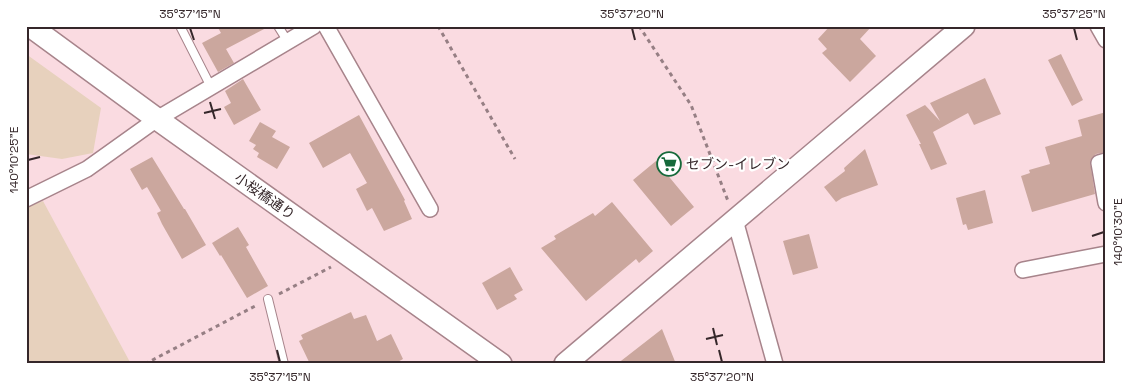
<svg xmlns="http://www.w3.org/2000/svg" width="1132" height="390" font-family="'Space Grotesk','Noto Sans JP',sans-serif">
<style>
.green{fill:#e7d1bd}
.building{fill:#cba79e}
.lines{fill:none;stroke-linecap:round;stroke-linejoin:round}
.lane-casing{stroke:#a7848b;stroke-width:10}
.street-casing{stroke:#a7848b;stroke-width:18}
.secondary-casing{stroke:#a7848b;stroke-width:24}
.path{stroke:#967f84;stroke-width:3;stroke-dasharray:4 4;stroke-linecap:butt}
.lane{stroke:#fff;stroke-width:8}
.street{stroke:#fff;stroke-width:15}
.secondary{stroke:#fff;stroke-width:21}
.ticks{fill:none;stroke:#35272a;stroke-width:2}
.labels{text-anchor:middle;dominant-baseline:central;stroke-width:4.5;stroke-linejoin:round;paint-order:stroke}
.poi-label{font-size:14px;fill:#35272a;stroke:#fff;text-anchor:start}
.street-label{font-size:14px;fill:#35272a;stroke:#fff}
.neatline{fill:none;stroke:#35272a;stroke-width:2}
.ticks-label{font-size:12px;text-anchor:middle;fill:#35272a}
</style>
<rect width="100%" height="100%" fill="#fadbe1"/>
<path class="green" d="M26,54L101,108L93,153L62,159L26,154Z
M43,201L131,364H26V207Z"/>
<path class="building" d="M217,26H270L226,49L234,63L218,72L202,43L221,33Z
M830,26H872L860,39L876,56L850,82L822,53L827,49L818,39Z
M1061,54L1083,100L1072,106L1048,60Z
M985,78L1001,114L974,125L968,113L933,132L947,164L931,170L919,144H921L906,115L925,105L940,121L930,103Z
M243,79L261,110L234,125L224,107L231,103L225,91Z
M1106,112V152L1096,154L1090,161L1095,194L1032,212L1021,176L1030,173L1029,170L1050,164L1045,147L1082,136L1078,120Z
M359,115L405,200L404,201L412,219L384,231L372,208L367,211L356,189L367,183L350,153L323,168L309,143Z
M260,122L276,131L272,137L290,147L277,169L257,157L259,153L253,149L256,145L249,141Z
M865,149L878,185L842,198L836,202L824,187L845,171L844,168Z
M152,157L184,209H185L206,245L182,259L162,224L157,213L161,211L147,187L142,190L130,169Z
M656,161L694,207L671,226L633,180Z
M985,190L993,223L968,230L966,224L963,225L956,198Z
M612,202L653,251L639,263L636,259L586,301L541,248L556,239L554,236L593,213L595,216Z
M238,227L249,245L246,247L268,286L247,298L221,255L220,256L212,243Z
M809,234L818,268L793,275L783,241Z
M510,267L523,290L514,295L517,299L497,310L482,283Z
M351,312L354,319L366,315L377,341L391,334L403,359L394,364H310L299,341L303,339L301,335Z
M662,329L676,364H617Z"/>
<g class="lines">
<g class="lane-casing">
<path id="lane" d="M180,26L211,87
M278,26L288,42
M268,299L284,364"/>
</g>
<g class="street-casing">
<path id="street" d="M326,26L430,209
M1098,26L1106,40
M1106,161L1099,163L1106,203
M26,199L87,169L157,119L314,26
M735,220L775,364
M1023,270L1106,254"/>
</g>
<g class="secondary-casing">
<path id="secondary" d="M30,26L157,119L501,364
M565,364L964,26"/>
</g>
<path class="path" d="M438,26L515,159
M639,26L691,105L728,201
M279,294L331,267
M145,364L257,305"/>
<use href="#lane" class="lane"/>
<use href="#street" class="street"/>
<use href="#secondary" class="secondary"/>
</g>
<path class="ticks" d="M190,28L194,40M632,28L635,40M1074,28L1077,40M210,102L215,119M204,113L221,109M28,160L40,157M1092,236L1104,232M713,328L717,345M706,339L723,335M277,350L280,362M719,350L722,362"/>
<defs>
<g id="supermarket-ring" transform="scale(1.25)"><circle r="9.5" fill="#fff" stroke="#166a3b" stroke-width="1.5"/><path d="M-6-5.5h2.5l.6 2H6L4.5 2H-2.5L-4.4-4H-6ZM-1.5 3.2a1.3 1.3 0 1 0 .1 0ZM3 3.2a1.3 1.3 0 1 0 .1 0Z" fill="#166a3b"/></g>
</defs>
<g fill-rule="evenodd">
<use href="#supermarket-ring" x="669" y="164"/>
</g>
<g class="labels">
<g class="poi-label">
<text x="686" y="164">セブン-イレブン</text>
</g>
<g class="street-label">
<text transform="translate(265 196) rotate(35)">小桜橋通り</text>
</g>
</g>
<rect width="1132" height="390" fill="none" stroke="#ffffff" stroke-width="55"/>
<rect x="28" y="28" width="1076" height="334" class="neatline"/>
<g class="ticks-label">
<text x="190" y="18">35°37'15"N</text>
<text x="632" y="18">35°37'20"N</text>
<text x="1074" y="18">35°37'25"N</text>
<text transform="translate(14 160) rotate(-90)" y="4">140°10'25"E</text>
<text transform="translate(1118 232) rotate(-90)" y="4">140°10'30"E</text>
<text x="280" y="381">35°37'15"N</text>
<text x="722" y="381">35°37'20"N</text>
</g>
</svg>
